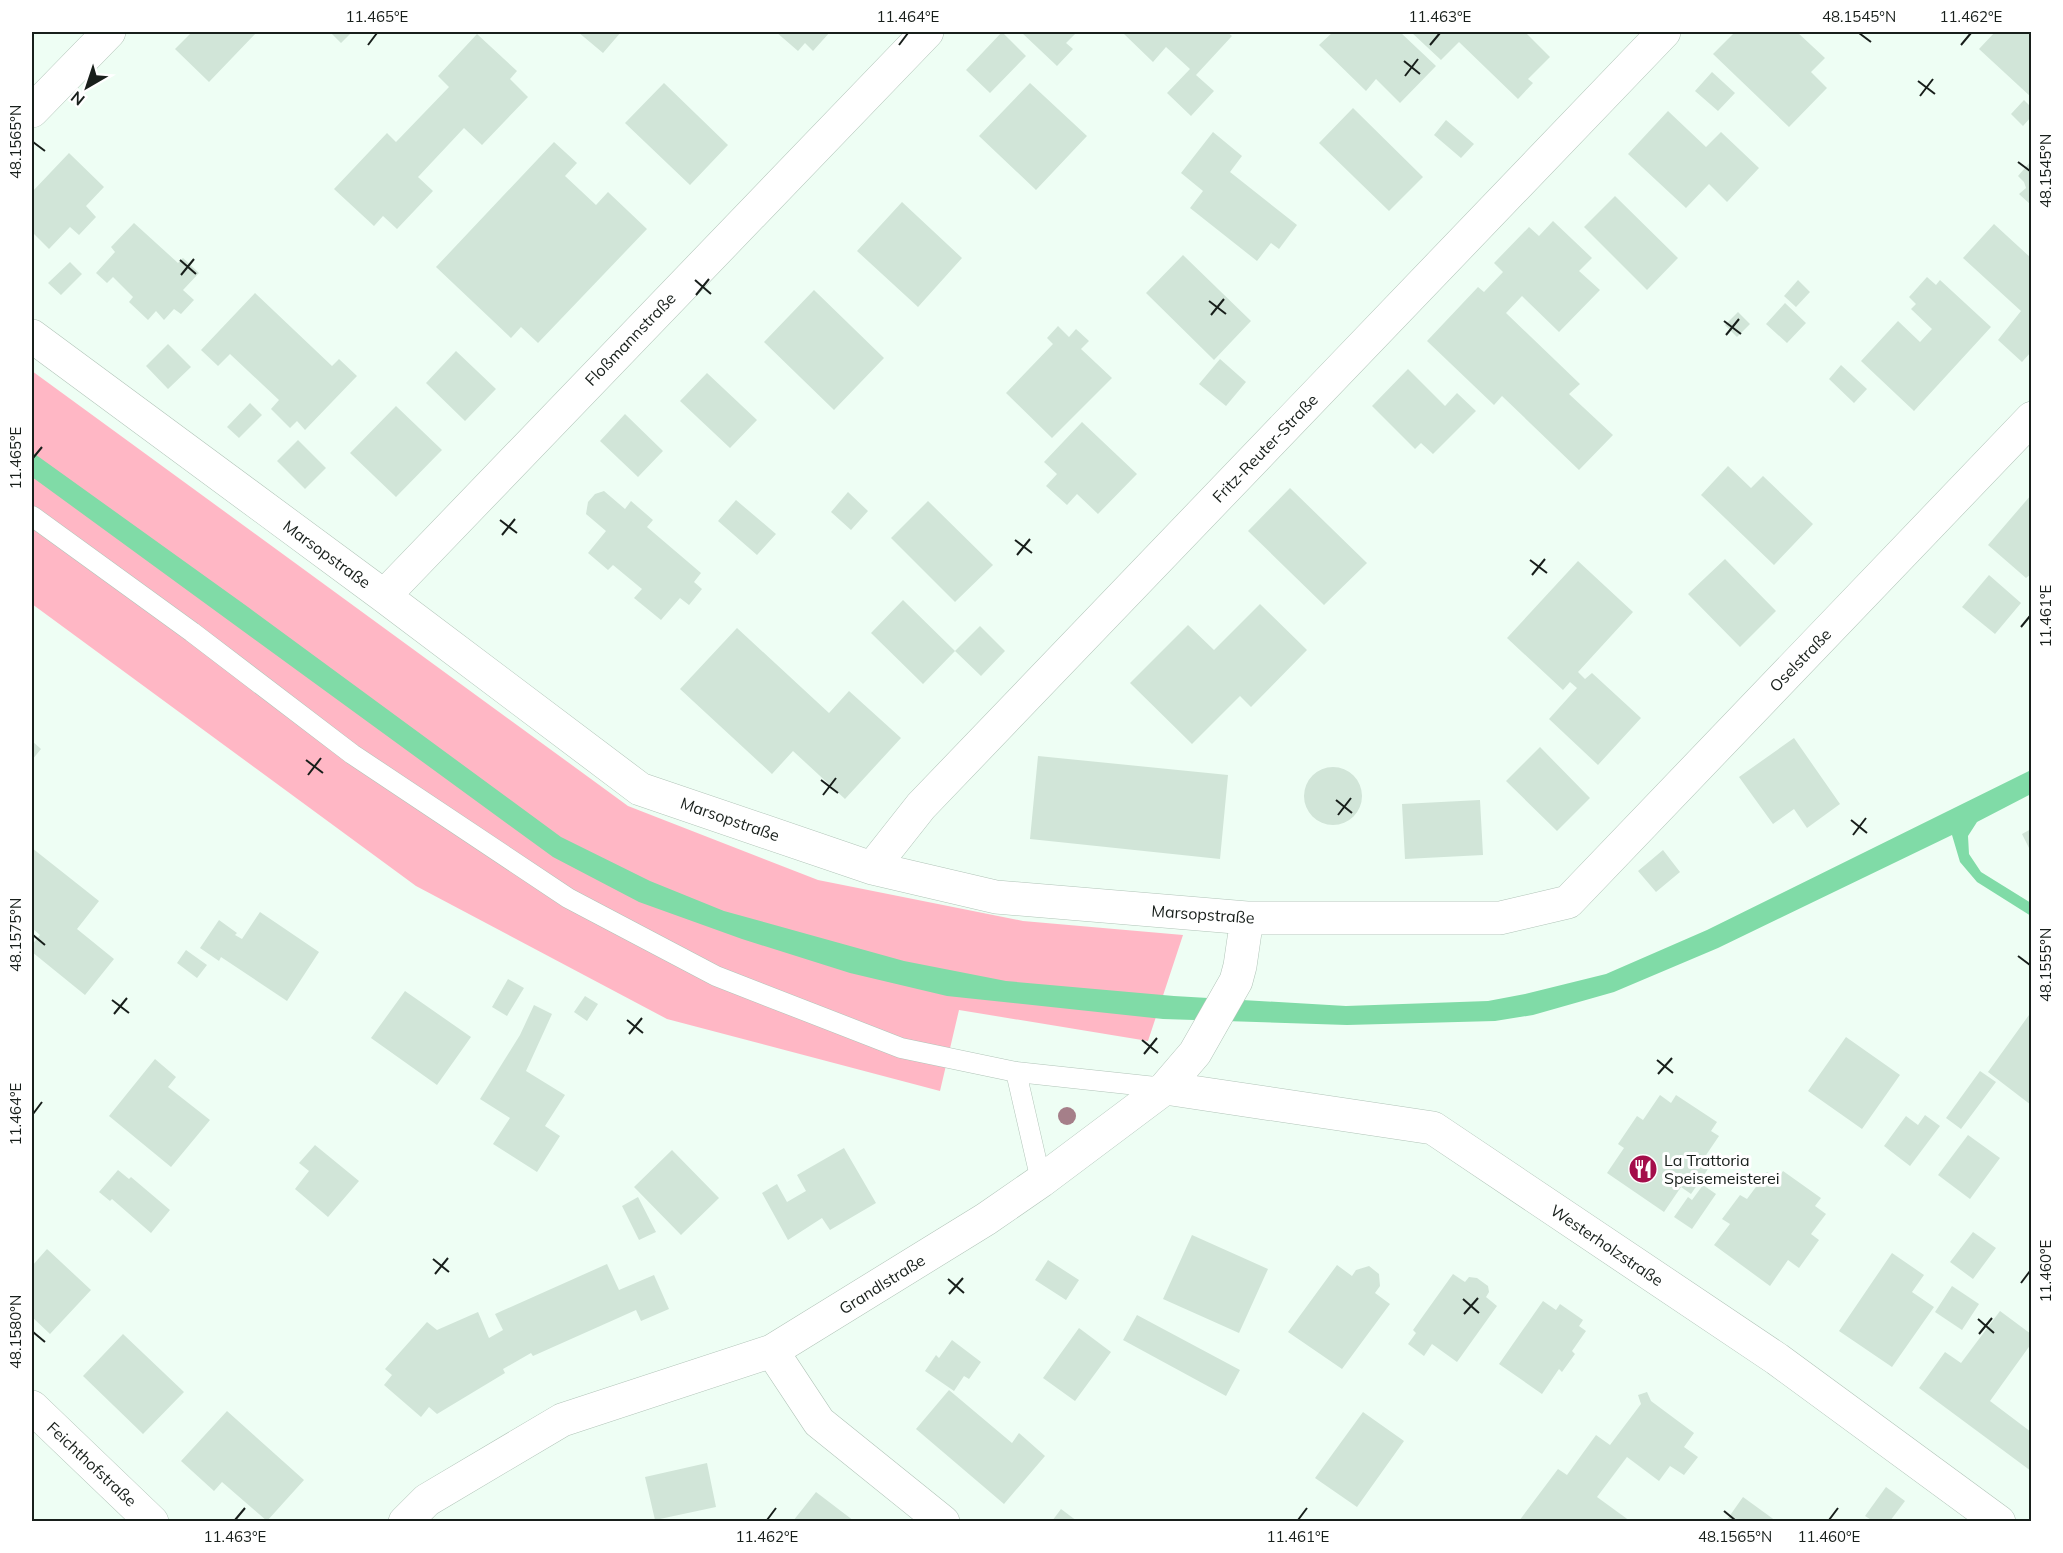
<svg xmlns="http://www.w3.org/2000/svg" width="2063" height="1553" font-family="Mulish,sans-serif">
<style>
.green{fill:#ffb7c5}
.water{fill:#80dba7}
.building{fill:#d1e5d8}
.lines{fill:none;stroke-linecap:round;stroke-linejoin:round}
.service-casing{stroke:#b1c4b8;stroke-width:21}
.minor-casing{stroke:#b1c4b8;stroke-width:34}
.service{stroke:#fff;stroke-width:20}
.minor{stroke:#fff;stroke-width:33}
.tree{fill:#a57f89}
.ticks{fill:none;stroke:#181f1b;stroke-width:2}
.labels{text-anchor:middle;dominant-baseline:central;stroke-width:6;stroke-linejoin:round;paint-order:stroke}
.street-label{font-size:16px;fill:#181f1b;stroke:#fff}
.poi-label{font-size:16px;fill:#181f1b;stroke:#fff;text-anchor:start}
.neatline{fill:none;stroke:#181f1b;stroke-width:2}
.ticks-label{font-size:15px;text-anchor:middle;fill:#181f1b}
</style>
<rect width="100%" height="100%" fill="#eefef4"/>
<path class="green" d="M32,371L628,806L818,880L1023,921L1183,935L1148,1041L959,1010L940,1091L667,1019L416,886L32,604Z"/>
<path class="water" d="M32,452L248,607L561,837L650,881L724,911L904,961L1006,981L1174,996L1346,1006L1488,1001L1525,994L1606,974L1707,930L2031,770V794L1977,822L1968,836L1969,854L1981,872L2031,903V916L1977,882L1960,862L1952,835L1718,948L1614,992L1533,1015L1495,1021L1347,1025L1163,1019L947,996L850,973L742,939L639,902L553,857L32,477Z"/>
<path class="building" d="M192,32H257L209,82L175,49Z
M330,32H352L341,43Z
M578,32H621L603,53Z
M776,32H830L813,51L805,43L798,51Z
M1002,32L1026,56L990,93L966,70Z
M1021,32H1077L1066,43L1073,49L1057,66Z
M1126,32H1227L1232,36L1196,75L1214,91L1191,116L1167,93L1190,69L1166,47L1153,62L1124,34Z
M1333,32H1400L1436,66L1400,103L1376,79L1366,91L1319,45Z
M1411,32H1525L1550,57L1528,79L1533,83L1518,99L1459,42L1441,60Z
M1735,32H1797L1825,58L1811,72L1827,88L1789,127L1713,54Z
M1995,32H2031V97L1979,49Z
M477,34L517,71L510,79L528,97L482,145L464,128L418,177L433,191L397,229L383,216L374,226L334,189L387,133L396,142L449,87L438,76Z
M1712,72L1735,93L1718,111L1695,91Z
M664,83L728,145L690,185L625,123Z
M1030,83L1087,136L1036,190L979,136Z
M2024,100L2031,107V117L2023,126L2011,114Z
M1353,108L1423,177L1389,211L1319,143Z
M1668,111L1706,147L1721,132L1759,168L1727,202L1709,184L1686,208L1628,154Z
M1446,120L1474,144L1461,158L1434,135Z
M1213,132L1242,156L1230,172L1297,225L1279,249L1271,243L1257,261L1190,208L1203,191L1181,173Z
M554,142L577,163L565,176L596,205L608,192L647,229L538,343L521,327L511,338L436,267Z
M69,153L104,187L86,206L96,217L79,235L70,227L49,249L32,232V192Z
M2031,161V205L2019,194L2026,188L2024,182L2018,176Z
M1615,196L1678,258L1647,290L1584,227Z
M902,202L962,258L918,307L857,251Z
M1553,221L1592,258L1579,271L1600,290L1559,332L1522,296L1506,313L1580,384L1569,394L1613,435L1579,470L1502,396L1494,405L1427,341L1478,287L1484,292L1503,272L1494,263L1529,227L1539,236Z
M134,223L178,263L183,258L199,273L183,290L194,300L181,314L174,309L164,320L156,311L148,320L129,302L133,297L113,277L107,283L96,273L115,252L111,247Z
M1994,224L2031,258V316L2029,319L2031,321V352L2022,362L1998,340L2021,311L1963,258Z
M1183,255L1251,321L1214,360L1146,293Z
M70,262L82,274L61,295L48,283Z
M1927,277L1936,285L1940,280L1991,327L1914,411L1861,361L1898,321L1920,342L1932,329L1911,309L1916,304L1909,297Z
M1798,280L1810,292L1796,307L1784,296Z
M814,290L884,358L834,410L764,342Z
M255,293L332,366L339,359L357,376L305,430L297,421L290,428L271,409L279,400L230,354L218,366L201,350Z
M1785,303L1806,323L1787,343L1766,324Z
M1738,312L1750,324L1737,337L1725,325Z
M1058,326L1069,337L1076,329L1089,341L1081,349L1112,378L1052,438L1006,393L1053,344L1047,338Z
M168,344L191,367L168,389L146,366Z
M456,351L496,389L465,421L426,383Z
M1220,359L1246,382L1226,406L1199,384Z
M1841,365L1867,389L1854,403L1829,379Z
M1408,369L1445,406L1457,393L1476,411L1433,454L1421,443L1415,449L1372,406Z
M707,373L757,420L730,448L680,401Z
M250,403L262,415L239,438L227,427Z
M396,406L442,450L396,497L350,453Z
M625,414L663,451L638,477L600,441Z
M1082,422L1137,474L1098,514L1077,494L1067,505L1046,486L1057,474L1044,462Z
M298,440L326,468L305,489L277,461Z
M1728,466L1751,488L1763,476L1813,524L1774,565L1701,495Z
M1290,488L1367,563L1324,605L1248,531Z
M604,491L625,509L631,501L653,520L647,527L701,573L694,582L702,589L689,605L680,598L661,620L634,598L642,589L613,565L608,570L588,553L606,531L586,514L588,502L595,494Z
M848,492L868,511L851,530L831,512Z
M2031,495V574L2026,578L1988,545Z
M736,500L776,534L757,555L718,521Z
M928,501L993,565L955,602L891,538Z
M1725,559L1776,611L1740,647L1688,594Z
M1578,561L1633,612L1578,672L1585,679L1592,673L1641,718L1598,765L1549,719L1577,688L1570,682L1563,690L1507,638Z
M1989,575L2021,603L1995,634L1962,607Z
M903,600L955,651L980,626L1005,651L981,676L955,651L923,684L871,633Z
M1260,604L1307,650L1251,707L1240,696L1192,744L1130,683L1188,625L1214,650Z
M737,628L829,713L849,691L901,738L845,799L793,751L772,774L680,689Z
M1794,738L1840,804L1807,828L1794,809L1773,824L1739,777Z
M32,741L41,749L32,760Z
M1540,747L1590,798L1557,831L1506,781Z
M1038,756L1228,775L1220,859L1030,839Z
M1304 796a29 29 0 1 1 58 0a29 29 0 1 1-58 0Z
M1480,800L1483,855L1405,859L1402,804Z
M2031,829V852L2022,834Z
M32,848L99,901L77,929L114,959L85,995L32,952V945L40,935L32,928Z
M1663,850L1680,872L1656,892L1638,871Z
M260,912L319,952L287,1001L221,957L219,961L200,948L219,920L237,933L235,935L242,939Z
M186,950L207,965L197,978L177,963Z
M508,979L524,988L507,1016L492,1007Z
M405,991L471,1037L437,1085L371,1038Z
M585,996L598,1004L587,1021L574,1012Z
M534,1005L552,1014L526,1071L565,1095L545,1126L560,1136L537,1172L493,1144L510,1118L480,1099L520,1035Z
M2029,1015L2031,1017V1105L1988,1072Z
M1846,1037L1900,1075L1862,1129L1808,1091Z
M155,1059L176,1077L168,1087L210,1120L171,1167L109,1116Z
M1980,1071L1996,1082L1961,1129L1946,1118Z
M1660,1095L1671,1103L1676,1095L1717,1122L1711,1131L1719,1136L1702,1161L1710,1166L1691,1194L1681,1187L1664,1212L1607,1173L1624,1148L1618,1144L1637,1116L1643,1120Z
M1925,1115L1940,1126L1910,1166L1884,1146L1906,1116L1918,1125Z
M1968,1135L2000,1158L1970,1199L1938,1175Z
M315,1145L359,1181L328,1217L295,1189L309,1171L299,1163Z
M844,1148L876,1203L830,1230L822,1218L788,1240L762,1193L777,1184L787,1202L806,1191L797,1175Z
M672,1150L719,1198L681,1235L634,1187Z
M118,1170L129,1179L131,1177L170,1210L151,1233L112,1199L110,1201L99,1192Z
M1783,1171L1821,1198L1815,1206L1826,1214L1811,1234L1819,1240L1799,1268L1788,1260L1770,1286L1714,1245L1730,1224L1722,1219L1740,1195L1747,1199L1767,1172L1777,1180Z
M1703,1185L1716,1194L1692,1229L1674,1217L1688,1197L1692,1200Z
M638,1197L656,1232L639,1240L622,1206Z
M1973,1232L1996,1248L1973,1279L1950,1262Z
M1192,1235L1268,1269L1239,1333L1163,1299Z
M47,1249L91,1290L50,1334L32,1317V1266Z
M1892,1253L1924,1275L1912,1292L1934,1307L1892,1367L1839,1331Z
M1048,1260L1079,1280L1066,1300L1035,1280Z
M607,1264L619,1290L654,1275L669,1309L641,1321L636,1310L533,1356L531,1353L503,1369L505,1373L437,1414L429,1407L421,1417L384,1385L392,1375L385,1369L427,1322L437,1330L478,1312L489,1338L503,1330L495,1314Z
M1337,1265L1352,1276L1356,1270L1369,1266L1379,1274L1380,1286L1375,1293L1390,1304L1342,1369L1288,1332Z
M1453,1274L1465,1282L1469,1277L1477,1278L1488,1286L1489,1292L1486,1297L1497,1306L1457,1362L1432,1344L1424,1356L1408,1344L1416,1333L1413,1330Z
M1952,1286L1979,1304L1962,1330L1935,1312Z
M1543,1301L1556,1310L1560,1304L1583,1320L1579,1326L1586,1331L1572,1351L1575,1354L1562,1372L1559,1369L1542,1394L1499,1364Z
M2000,1311L2031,1334V1344L1990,1401L2031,1432V1471L1919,1388L1945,1352L1961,1363Z
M1137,1315L1240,1370L1226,1396L1123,1340Z
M1079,1328L1111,1352L1075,1401L1043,1378Z
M123,1334L184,1392L143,1434L83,1376Z
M952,1340L981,1362L969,1379L964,1376L954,1391L925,1371L936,1355L939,1358Z
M949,1390L1012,1443L1019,1433L1045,1456L1004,1504L916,1429Z
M1647,1392L1651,1401L1694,1433L1684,1447L1698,1457L1684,1475L1670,1466L1659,1481L1627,1457L1597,1497L1630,1521H1519L1558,1469L1567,1475L1596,1435L1610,1445L1641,1404L1638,1395Z
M227,1411L304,1480L267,1521L222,1482L214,1491L181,1461Z
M1363,1412L1404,1441L1357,1507L1315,1478Z
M707,1463L716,1507L655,1520L645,1477Z
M1886,1487L1905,1501L1890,1521H1873L1865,1516Z
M816,1492L854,1521H793Z
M1743,1497L1776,1521H1726Z
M1061,1509L1077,1521H1052Z"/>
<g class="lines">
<g class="service-casing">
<path id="service" d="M32,516L192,632L352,754L568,898L716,976L901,1048L1016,1072L1165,1088
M1016,1072L1041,1181"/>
</g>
<g class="minor-casing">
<path id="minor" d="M32,111L109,32
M32,336L384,596L640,789L872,868L996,897L1247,918H1500L1568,902L2032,418
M384,596L927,32
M872,868L921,806L1664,32
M1165,1088L1433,1128L1777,1359L1999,1522
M772,1351L819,1422L943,1522
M32,1407L152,1522
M405,1522L427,1500L562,1420L772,1351L986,1219L1041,1181L1165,1088L1195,1053L1236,981L1240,966L1247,918"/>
</g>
<use href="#service" class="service"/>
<use href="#minor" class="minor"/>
</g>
<circle class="tree" cx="1067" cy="1116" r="9"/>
<path class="ticks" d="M1859,33L1871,42M368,45L377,33M899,45L908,33M1430,45L1440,33M1961,45L1971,33M1404,61L1420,74M1405,76L1418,59M1918,81L1935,94M1920,96L1933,79M33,142L45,151M2018,162L2030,171M180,260L196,274M181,275L194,259M695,280L711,294M696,295L709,279M1209,301L1226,314M1211,315L1224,299M1724,321L1741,334M1726,335L1739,319M33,458L42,447M500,520L517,533M502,535L515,519M1015,540L1032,553M1017,555L1030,539M1530,560L1547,573M1532,575L1545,559M2021,627L2030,616M306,760L323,773M308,775L321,758M821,780L838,793M823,795L836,778M1336,800L1352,813M1338,815L1351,798M1851,820L1867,833M1853,835L1866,818M33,935L45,945M2018,956L2030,965M112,1000L129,1013M114,1014L127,998M627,1020L643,1033M629,1034L642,1018M1142,1040L1158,1053M1144,1054L1157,1038M1657,1060L1673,1073M1658,1074L1672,1058M33,1114L42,1102M433,1259L449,1272M435,1274L448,1258M948,1279L964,1293M2021,1283L2030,1271M949,1294L963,1278M1463,1299L1479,1313M1464,1314L1478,1298M1978,1319L1994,1333M33,1332L45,1342M1979,1334L1992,1318M1724,1511L1735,1520M235,1520L245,1508M767,1520L776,1508M1298,1520L1307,1508M1829,1520L1838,1508"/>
<defs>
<g id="restaurant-disc" transform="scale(1.5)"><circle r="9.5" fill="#a40e4a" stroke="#fff"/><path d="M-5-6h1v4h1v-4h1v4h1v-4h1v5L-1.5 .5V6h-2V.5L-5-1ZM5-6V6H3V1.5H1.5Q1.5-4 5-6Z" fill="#fff"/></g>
</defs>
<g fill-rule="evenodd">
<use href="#restaurant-disc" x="1643" y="1169"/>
</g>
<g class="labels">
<g class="street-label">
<text transform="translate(630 339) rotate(-46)">Floßmannstraße</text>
<text transform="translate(1265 448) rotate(-46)">Fritz-Reuter-Straße</text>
<text transform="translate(327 554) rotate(36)">Marsopstraße</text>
<text transform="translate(1800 660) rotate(-46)">Oselstraße</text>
<text transform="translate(730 819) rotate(19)">Marsopstraße</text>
<text transform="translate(1203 914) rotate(4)">Marsopstraße</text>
<text transform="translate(1607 1245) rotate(34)">Westerholzstraße</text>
<text transform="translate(882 1284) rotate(-32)">Grandlstraße</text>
<text transform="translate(92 1464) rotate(43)">Feichthofstraße</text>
</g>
<g class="poi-label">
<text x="1664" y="1160">La Trattoria<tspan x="1664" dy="18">Speisemeisterei</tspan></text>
</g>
</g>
<rect width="2063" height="1553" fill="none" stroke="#ffffff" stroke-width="66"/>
<g transform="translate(87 87) rotate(219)" stroke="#ffffff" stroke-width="4.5" paint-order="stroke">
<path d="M0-4.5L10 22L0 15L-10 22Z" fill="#181f1b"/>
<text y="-9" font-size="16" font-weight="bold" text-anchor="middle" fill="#181f1b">N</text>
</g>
<rect x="33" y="33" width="1997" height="1487" class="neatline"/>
<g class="ticks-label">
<text x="377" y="22">11.465°E</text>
<text x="908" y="22">11.464°E</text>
<text x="1440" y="22">11.463°E</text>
<text x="1859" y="22">48.1545°N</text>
<text x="1971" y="22">11.462°E</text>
<text transform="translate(16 142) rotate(-90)" y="5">48.1565°N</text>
<text transform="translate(2046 171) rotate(-90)" y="5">48.1545°N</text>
<text transform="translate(16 458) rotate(-90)" y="5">11.465°E</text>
<text transform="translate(2046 616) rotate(-90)" y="5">11.461°E</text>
<text transform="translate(16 935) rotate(-90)" y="5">48.1575°N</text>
<text transform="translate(2046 965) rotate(-90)" y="5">48.1555°N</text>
<text transform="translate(16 1114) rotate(-90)" y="5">11.464°E</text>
<text transform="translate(2046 1271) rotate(-90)" y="5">11.460°E</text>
<text transform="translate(16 1332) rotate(-90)" y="5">48.1580°N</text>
<text x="235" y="1542">11.463°E</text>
<text x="767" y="1542">11.462°E</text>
<text x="1298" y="1542">11.461°E</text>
<text x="1735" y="1542">48.1565°N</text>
<text x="1829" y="1542">11.460°E</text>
</g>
</svg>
